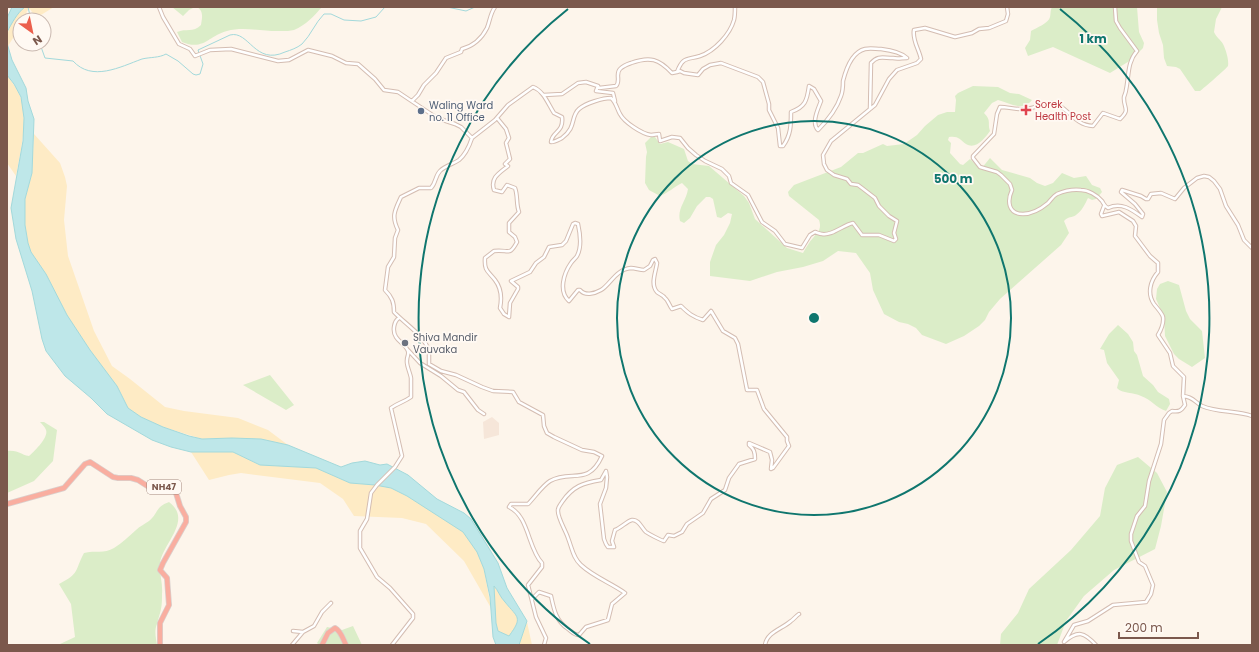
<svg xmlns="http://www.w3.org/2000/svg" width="1259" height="652" font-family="Poppins,sans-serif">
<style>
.residential{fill:#f6e6d9}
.green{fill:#dbedc8}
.sand{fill:#feebc5}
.water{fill:#bee7e9;stroke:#a3d9db;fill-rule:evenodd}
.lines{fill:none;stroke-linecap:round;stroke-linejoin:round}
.stream{stroke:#a3d9db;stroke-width:1}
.street-casing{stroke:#d4bdb2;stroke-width:4.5}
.highway-casing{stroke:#dad0cd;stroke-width:6}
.street{stroke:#fff;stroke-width:2.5}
.highway{stroke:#f9aea0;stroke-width:4.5}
.ring{fill:none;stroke:#0f766e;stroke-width:2}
.health-dot{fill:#e0444e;stroke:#fff9f3;stroke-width:1.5}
.service-dot{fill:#5c6f8a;stroke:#fff9f3;stroke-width:1.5}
.worship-dot{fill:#6b7280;stroke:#fff9f3;stroke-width:1.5}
.labels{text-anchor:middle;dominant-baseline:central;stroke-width:3.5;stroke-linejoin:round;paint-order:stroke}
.shield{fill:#fff9f3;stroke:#a3887e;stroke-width:1}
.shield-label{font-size:9px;font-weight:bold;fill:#7b584c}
.health-label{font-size:10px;fill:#be3a42;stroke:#fff9f3;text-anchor:start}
.service-label{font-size:10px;fill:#4e5e75;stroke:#fff9f3;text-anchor:start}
.worship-label{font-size:10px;fill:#5b616d;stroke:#fff9f3;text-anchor:start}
.centre{fill:#0f766e;stroke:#fff9f3;stroke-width:2}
.ring-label{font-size:12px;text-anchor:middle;font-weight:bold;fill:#0f766e;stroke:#fff9f3;stroke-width:3.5;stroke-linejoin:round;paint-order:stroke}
</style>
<rect width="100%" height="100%" fill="#fdf5eb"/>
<path class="residential" d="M492,417L499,423V435L484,439L483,422Z"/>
<path class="green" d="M172,7H195L189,10L183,16Z
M197,7H322C314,16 306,25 294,30C290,31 286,31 282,31C264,32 244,26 227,31C208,36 204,51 182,42L177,32C186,28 193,33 201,25C202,18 204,11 197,7Z
M1052,7H1137L1139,32L1144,43L1143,48L1131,60L1110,73L1053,47L1028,56L1025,48L1030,40L1031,31C1036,28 1049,23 1050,17C1051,13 1050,11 1052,7Z
M1157,7H1222L1216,19L1214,32C1216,37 1221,40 1223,44C1226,50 1229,60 1228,66C1227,68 1203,89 1200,91H1195L1180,69L1176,67L1167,66L1164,58L1163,45L1159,33L1157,20Z
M973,86L998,87L1010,93L1019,94L1032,100C1023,112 1009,103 998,100L992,103L984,113C992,121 987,123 990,131C985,138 976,150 966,144C959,139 959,136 949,137L948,140L951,143L950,153L960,164L963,165L970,159L981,169L990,158L1002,170L1030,178L1037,183L1045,186L1053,183L1062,173L1074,178L1086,176L1092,185L1100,188L1102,192L1096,199L1092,200L1088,198C1085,204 1082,211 1076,215C1072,218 1068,216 1064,221L1069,233L1061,245L1000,299L989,312L985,320L979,326L964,336L946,344L922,335L916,328L908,324L899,322L884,314L873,290L870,273L856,253L838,251L823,261L803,267L777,272L750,281L710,276V262L716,245L724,235L730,223L732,214L728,213L721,218L717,217L713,199L710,197H706L697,206L690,218L684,223L680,221C677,208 686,202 688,189L682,183C674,187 668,193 660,196L649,190L645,183L646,157L647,152L645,143L651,137H655L660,144L668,142L684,149L688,161L692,164L709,166L744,196L749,203L755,219L787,248L803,253C806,248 809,242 813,238C818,232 822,229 819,220L789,196L788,192L794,185L841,167L858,153H863L883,144L887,146L904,144L917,135L925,126L938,115L947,112H955L956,100L955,96L958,93Z
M1168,281L1179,285L1186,311L1190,319L1202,331L1205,358L1192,367L1179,359L1174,354L1165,336L1164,317L1156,299L1157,289L1160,284Z
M1118,325L1128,334L1133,342L1134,351L1137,355L1143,376L1153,385L1158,392L1169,399L1170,404L1166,411C1156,408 1151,399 1141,396C1134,392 1122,394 1117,388L1119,380L1107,363L1104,350L1100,349L1109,334Z
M270,375L294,405L286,410L243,385Z
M40,422H44L57,430L53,461L34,481L7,493V451C20,450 20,455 29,456C34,452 49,437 46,430C45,427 42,424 40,422Z
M1138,457L1157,473L1167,492L1161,526L1155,549L1114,570L1084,596L1066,621L1057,645H1000L1001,634L1018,613L1029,589L1071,550L1100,516L1105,488L1117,465Z
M169,502C193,520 163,543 160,563C159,573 163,583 162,594C162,599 162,604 161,609C160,614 158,619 157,624C154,631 156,638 157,645H48L60,644L75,637L71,604L59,584C80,573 74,572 84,553C95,550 104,554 114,548C122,543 129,536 136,530C140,526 145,524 149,521C158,514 155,507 169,502Z
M353,626L362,645H319L317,643L327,627L342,630Z"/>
<path class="sand" d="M25,7H54L36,18L30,9L27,11L24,20H20V27L8,46C4,31 14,16 25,7Z
M7,75C12,82 17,89 20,96C29,119 20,154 16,176L7,163Z
M34,134L60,163L65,177L67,186L64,220L68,256L94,331L112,366L130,379L165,407L184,411L238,418L268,430L288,445L261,439L218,438L202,439L163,427L141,417L128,408L117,386L90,350L67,315L46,274L31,252L28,243L25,225V199L32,173Z
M209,451L233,452L260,465L316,468L350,483L377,485L391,488L407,496L463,531L477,552L484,569L491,608L464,561L426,524L402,518L354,516L343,499L320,483L241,473L229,475L209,480L191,452Z
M493,585C498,590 500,596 504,601C518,618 523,616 509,637L498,631L496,623Z
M527,622L532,645H519Z"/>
<path class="water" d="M12,7H25C17,13 12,23 7,32V18Z
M7,43L12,60L26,88L28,101L34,119L32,173L25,199V225L28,243L31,252L46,274L67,315L90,350L117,386L128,408L141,417L163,427L189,436L202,439L232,438L261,439L288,445L341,467L352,463L365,461L380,465L387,464L408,475L437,499L464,513L471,519L498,563L507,588L527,621L519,645H496L493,637L490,597L484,569L477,552L463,532L407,496L391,488L375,485L350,483L316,468L260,465L233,452H191L171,447L152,440L107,414L91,398L65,376L46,351L42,339L32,291L16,239L11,208L23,141L24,118L21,97L14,84L7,75ZM494,586C498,590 500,597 505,602C518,618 523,617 509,636L498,631L496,623Z"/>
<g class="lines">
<path class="stream" d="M28,7L31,20
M447,7L466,11L475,7
M40,44L45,58L73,61C92,82 120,67 142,59C150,57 159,58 166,54L178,61L193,74L196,75L200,74L203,64L198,50L230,35C249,30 255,66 285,52C291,50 297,48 302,44C311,35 315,23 324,14H331L344,20L361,21L376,17L385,7"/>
<g class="street-casing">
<path id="street" d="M159,7L163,17L179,44L190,49L195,56L210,50L231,49L278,61L289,60L308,50L332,56L346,63L358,64L375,79L384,90L398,92L437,118L455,124L461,127L472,138L495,120L508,105L533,87C544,91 548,104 554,113L562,117C564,133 552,131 551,142C555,142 558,140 562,138C577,127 570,117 579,109C586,103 603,98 611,98C616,102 617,109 620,114C624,122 642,134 651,135C654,135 656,134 659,134L660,141L672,137L680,138L688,148L696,155L705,161L722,169L729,176L731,183L748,195L762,222L775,231L785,244L802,248L810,235L815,232C818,233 820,234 822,234C832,236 843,225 853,223L862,235H879L894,241L896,239L894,233L897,221L889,216L879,206L875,198L862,188L858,185L851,184L847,179L834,175L827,170L824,164L823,155L831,141L875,105L889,79L897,70L917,63L921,59C919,49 912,40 914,30L925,28L955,37L972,33L979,29L989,28L1006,21L1008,14L1007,7
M1115,7L1116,21L1120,28L1137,51C1127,62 1129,77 1126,90C1126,92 1125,94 1124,97C1123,108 1131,109 1120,119L1103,113L1093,126C1073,125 1068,106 1053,103C1043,102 1034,109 1025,109C1018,110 1008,107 1000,107L997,114L994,134L973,156V158L980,167L997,172L1001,175L1010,184L1012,190C1007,201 1008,214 1023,214C1032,214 1042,208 1048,203C1051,200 1053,196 1057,194C1064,191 1073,189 1081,190C1088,190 1097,195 1102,201C1104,204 1104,206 1108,208C1121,202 1131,209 1142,217L1143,214L1135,204L1121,192L1122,190L1141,196L1146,199H1148L1151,194L1161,193L1175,199L1184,188L1197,178L1204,176L1209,177L1214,181L1220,189L1226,206L1238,225L1244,240L1252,248
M677,72L680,71L684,73L698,75L703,69L710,65L721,63L758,77L763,82L769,104V110L778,128L780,146H783C791,135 791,125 791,112C805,107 807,101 809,86L814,89L821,101C818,109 811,123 818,130C827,121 837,108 841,96C843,91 843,86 843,81C846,69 852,52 865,49C870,48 876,49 881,49C889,50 901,52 907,58C902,58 897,59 893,58C883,58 878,55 871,63L870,109
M598,86L599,88L616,86C621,81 615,74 620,69C623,66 628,64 631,63C650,56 659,59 672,73L677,72C683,56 687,60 700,56C715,51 730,34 734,20C735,16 735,11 735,7
M544,95L562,94L578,83L586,82L598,86L596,91L613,93L615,101
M412,101L418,95L424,85L436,73L446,58L461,52L462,49C473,46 482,38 487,28C490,21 490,14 495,7
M497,118L506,129L509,138L506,143L510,159L505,164L508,166C499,173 490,178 494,190L502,192L507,185L515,188C518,196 516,204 519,212L509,223V232L515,237L517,242C509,257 509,249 494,251L485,258C484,271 488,271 495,280C502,289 502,298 500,308L504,314L509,317L510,303L518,289V287L511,281L530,272L536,263L544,257L549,247L562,245L566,241L573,224L575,223L578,224C580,233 582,247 577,256C576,258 573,260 571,263C564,273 558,291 569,301L578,290H580C585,296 594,294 601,290C610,285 616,269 631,268C635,268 640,270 644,270L650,266L653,260L655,259L657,263C656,272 650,284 657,292C659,294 663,295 665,298C668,300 669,305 672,309L681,306C688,313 693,317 703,320L711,311L723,331L735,338L738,344L747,390H757L764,409L787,437V441L789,446L773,468L771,469L772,460L770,452L749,443V445C754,449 755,452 755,459L739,464L729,478L725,490L711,499L703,513L687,524L682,532L674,536L668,535L664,541C660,540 649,534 646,532C642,529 639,519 632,520C627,521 621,528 615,530L612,541L614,547H608L606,544L604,539L600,504L606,488L607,477L606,471L601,480C583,483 573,486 562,502C561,504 558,507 558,510C557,517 566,531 568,538C572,548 573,558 581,565C594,577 611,583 625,593L612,604L608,620L586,627L579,635C574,635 572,632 568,629C556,621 554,610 551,596L539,592L532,599
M472,138C470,144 465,155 459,160C453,164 445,166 440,171C435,176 436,183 431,188H419L401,197C395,210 391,216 398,230L395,238L394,257L388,267L385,290C392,297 394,302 394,312C404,323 425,336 429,351C429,355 429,360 429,364L441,371L456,375L482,387L493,391L513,392L519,402L543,415L544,426L547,433L554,437L582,450L594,452L602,456C588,487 571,469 550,481C542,486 535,497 528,504H511L509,507C529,516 528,549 542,563V567L528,585L536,617L546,638L544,645
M408,350L420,363L441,376L458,390L464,392L478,410L484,414
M1183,396C1194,397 1194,402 1202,406C1218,413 1236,410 1252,416
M303,632L314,626L322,612L331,603
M292,645L303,632L293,631
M392,645L413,618V614L390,588L377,577L360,548V531L367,519L371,493L377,485L395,467L402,456L391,408C398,403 404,402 411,397C411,390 411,384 411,378C410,372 406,365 407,360C407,356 409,355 408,351C406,345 399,342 396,337C392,331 394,321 399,318
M765,645C767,632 782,629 791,621C794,619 796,616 799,614
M1096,645C1084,632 1078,630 1064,642L1074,625L1088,621L1113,605L1146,602L1151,594L1153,585L1145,566L1139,562L1131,541V534L1137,516L1145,506L1149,481L1161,444L1164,420L1169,413L1172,411C1179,412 1181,411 1185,405L1183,396L1184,377L1173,366L1170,353L1158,335C1161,330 1164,324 1163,317C1162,313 1157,308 1154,304C1147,294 1150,281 1158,272V263L1150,256L1135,236L1136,226L1133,221L1119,212L1102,216L1101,214L1104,206"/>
</g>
<g class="highway-casing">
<path id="highway" d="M7,504L64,488L85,464L90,462L113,477L118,478H131L138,480L149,487L154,488H170L176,493L180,506L186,517V522L163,563L160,570L167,578L169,605L160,623V645
M322,645L328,633L335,628C341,631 343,639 346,645"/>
</g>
<use href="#street" class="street"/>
<use href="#highway" class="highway"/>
</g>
<g class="ring">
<circle cx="814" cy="318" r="197"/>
<path d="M590 644A395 395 0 0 1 568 9M1060 9A395 395 0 0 1 1038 644"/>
</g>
<path class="health-dot" d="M1024 104h4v4h4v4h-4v4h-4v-4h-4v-4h4z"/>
<circle class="service-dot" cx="421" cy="111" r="4"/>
<circle class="worship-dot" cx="405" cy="343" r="4"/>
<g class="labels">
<rect class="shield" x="147" y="480" width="34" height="14" rx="3"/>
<g class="shield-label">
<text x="164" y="487">NH47</text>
</g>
<g class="health-label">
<text x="1035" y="104">Sorek<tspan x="1035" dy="12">Health Post</tspan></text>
</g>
<g class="service-label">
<text x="429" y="105">Waling Ward<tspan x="429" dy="12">no. 11 Office</tspan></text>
</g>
<g class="worship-label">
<text x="413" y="337">Shiva Mandir<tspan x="413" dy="12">Vauvaka</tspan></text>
</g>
</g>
<circle cx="814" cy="318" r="6" class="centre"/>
<g class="ring-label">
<text x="1093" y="43">1 km</text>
<text x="953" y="183">500 m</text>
</g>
<rect width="1259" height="652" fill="none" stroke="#7b584c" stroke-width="16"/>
<g transform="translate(32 32) rotate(147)"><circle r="19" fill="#fff9f3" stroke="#cab9b0"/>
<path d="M0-3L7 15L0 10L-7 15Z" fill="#eb5f4c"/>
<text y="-6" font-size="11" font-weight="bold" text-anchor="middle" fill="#7b584c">N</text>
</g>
<path d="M1119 632v6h79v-6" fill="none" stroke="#7b584c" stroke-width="2"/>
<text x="1125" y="632" font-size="12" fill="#7b584c" stroke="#fff9f3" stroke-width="3" paint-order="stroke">200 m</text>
</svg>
